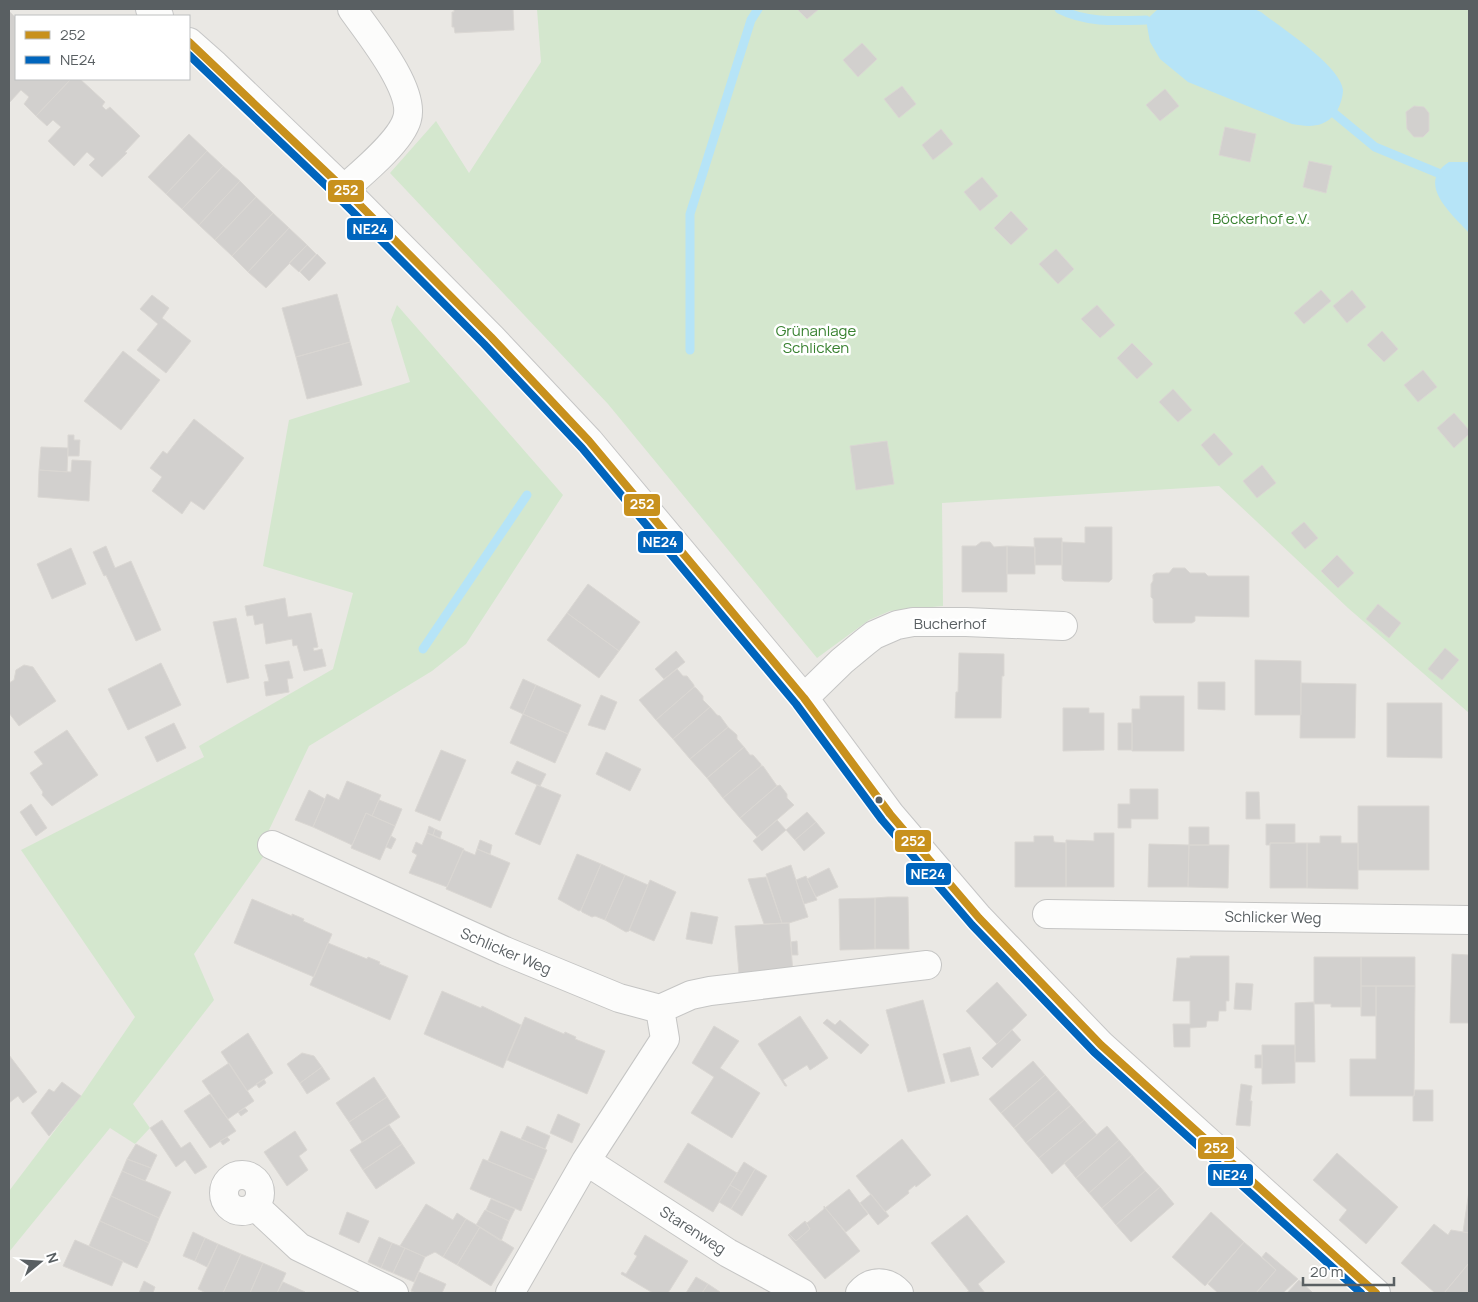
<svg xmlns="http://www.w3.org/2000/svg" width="1478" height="1302" font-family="Manrope,sans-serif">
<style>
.green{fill:#d4e7ce}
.water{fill:#b6e4f7}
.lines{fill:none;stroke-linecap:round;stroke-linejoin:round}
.stream{stroke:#b6e4f7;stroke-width:9}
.building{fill:#d2d0ce;stroke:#dad7d3}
.minor-casing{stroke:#c5c5c4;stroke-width:30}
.secondary-casing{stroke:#c6c6c6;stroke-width:30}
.minor{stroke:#fcfcfb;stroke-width:28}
.secondary{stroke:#fcfcfb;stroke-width:28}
.bus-1-casing{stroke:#fff;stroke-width:11}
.bus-2-casing{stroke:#fff;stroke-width:11}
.bus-1{stroke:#c8911d;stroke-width:8}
.bus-2{stroke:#0065bd;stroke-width:8}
.bus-dot{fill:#595f62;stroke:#fff;stroke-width:2}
.labels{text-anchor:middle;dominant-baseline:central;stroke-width:5;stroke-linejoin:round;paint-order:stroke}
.park-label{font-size:15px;fill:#398231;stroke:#fff}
.street-label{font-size:15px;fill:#595f62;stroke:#fff}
.line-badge{stroke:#fff;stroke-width:2}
.badge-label{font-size:14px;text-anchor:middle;font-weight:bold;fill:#fff}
</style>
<rect width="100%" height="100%" fill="#eae8e4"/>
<path class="green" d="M537,9H1469V713L1348,608L1219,486L942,503L943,606L890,611L869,620L817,658L608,404L390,173L436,121L469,173L541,62Z
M397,305L563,495L466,644L432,671L309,746L269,830L278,836L194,954L214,1000L133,1104L150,1128L135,1144L110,1128L9,1252V1191L81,1096L135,1017L21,850L204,757L199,746L333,669L353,593L263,566L289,420L410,382L391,320Z"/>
<path class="water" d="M1158,9H1254L1261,12C1280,27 1341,66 1343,90C1343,97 1339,110 1334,115C1323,128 1308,127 1292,124L1188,82L1160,59L1150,42L1146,20Z
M1449,162H1469V233C1452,214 1415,184 1449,162Z"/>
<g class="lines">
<path class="stream" d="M1059,9C1086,23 1117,21 1146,20
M1335,114L1375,147L1438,173
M690,350V214L751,20L758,9
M423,649L527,495"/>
</g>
<path class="building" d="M454,9H513L514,30L455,33L454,27H452V12H454Z
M797,9H819L807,19Z
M9,11L16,18V79H71L36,116L24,104L29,97L21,90L9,103Z
M862,43L877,59L858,77L843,60Z
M71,79H80L105,102L102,106L106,110L110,107L140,136L125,152L127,153L102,177L89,165L95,159L87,152L74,166L48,141L61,127L53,120L47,126L36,116Z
M902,86L916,104L899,118L884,99Z
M1165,89L1179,106L1160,121L1146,105Z
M1414,106L1424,107L1429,113V131L1423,137H1414L1407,129L1406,112Z
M1225,127L1256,134L1250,162L1219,155Z
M941,129L953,144L933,160L922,145Z
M189,134L207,151L166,194L148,177Z
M207,151L223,166L182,209L166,194Z
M1309,161L1332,166L1326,193L1303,187Z
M223,166L240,181L199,225L182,209Z
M982,177L998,196L980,211L964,192Z
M240,181L256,197L215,240L199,225Z
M256,197L273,213L232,256L215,240Z
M1011,211L1028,229L1011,245L994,228Z
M273,213L289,228L248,272L232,256Z
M289,228L307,245L266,288L248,272Z
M307,245L316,254L299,272L289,263Z
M1056,249L1074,269L1058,284L1039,264Z
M317,254L326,263L309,281L300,272Z
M1321,290L1331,301L1304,324L1294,313Z
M1352,290L1366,307L1347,323L1333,306Z
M337,294L350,342L296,357L282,308Z
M152,295L169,308L162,318L191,341L166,373L137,350L158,324L140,309Z
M1097,305L1115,325L1100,338L1081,319Z
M1382,331L1398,349L1384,362L1367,345Z
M350,342L362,385L307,399L296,357Z
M1132,343L1153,364L1137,379L1117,358Z
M123,351L160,380L121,430L84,401Z
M1423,370L1437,387L1418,402L1404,385Z
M1173,389L1192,410L1178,422L1159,402Z
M1454,413L1469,430V434L1454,448L1437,428Z
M194,419L244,458L204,510L191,501L182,514L152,491L162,477L150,468L163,451L167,454Z
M1214,433L1233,454L1219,466L1201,445Z
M68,435H74V440H80L79,456H68Z
M887,441L894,484L856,490L850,446Z
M41,447L68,448L67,472L39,470Z
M72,460L91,461L89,501L38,497L39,470L71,472Z
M1262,465L1276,483L1257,498L1243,481Z
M1304,522L1318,538L1305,549L1291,533Z
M1085,527H1112V579L1109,582L1064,581L1062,579V542L1085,543Z
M1034,538H1062V565H1035Z
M981,542H990L994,547L1007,546V592H962V546H976Z
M106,546L115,568L131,561L161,630L136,641L106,575L104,576L93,552Z
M1007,546L1035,547V574H1007Z
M71,548L86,584L52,599L37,564Z
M1337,555L1354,573L1338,588L1321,571Z
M1173,568H1185L1190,573H1205L1208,576H1249V617L1195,616V621L1192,623H1155L1153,620V599L1151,597V584L1153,581V575L1156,573H1169Z
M588,584L640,622L619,651L567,613Z
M285,598L288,617L311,613L318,647L313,648L314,651L322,649L326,666L304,671L297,645L293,646L292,639L266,644L263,623L255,625L253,615L247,616L245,606Z
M1378,604L1401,623L1389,638L1366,619Z
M567,613L619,651L599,678L547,640Z
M236,618L249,678L227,683L213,622Z
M1445,648L1459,660L1442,680L1428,669Z
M676,651L685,662L664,679L655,669Z
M959,653L1004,654V676H1002L1001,718H955L956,692H958Z
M1255,660L1301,661V715H1255Z
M289,661L293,678L287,679L289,692L266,696L264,682L269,681L265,665Z
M161,663L181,705L128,730L108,689Z
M24,665L33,667L56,701L19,726L9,713V683L14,680L16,670Z
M677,669L683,676H687L694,685V687L656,720L639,700Z
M523,679L536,685L523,714L510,708Z
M1198,682H1225V710L1198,709Z
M1301,683L1356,684L1355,738H1300Z
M536,685L581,705L568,734L523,714Z
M694,687L696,688L703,696V700L710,707L673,739L656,720Z
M601,695L617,702L605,730L588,725Z
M1140,696H1184V751H1132V709H1140Z
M1387,703H1442V758L1387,757Z
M710,707L717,715L720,716L728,727L690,759L673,739Z
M1063,708H1089V713H1104V750L1063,751Z
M523,714L568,734L555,763L510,743Z
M174,723L186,748L157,762L145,737Z
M1118,723H1132V750H1118Z
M728,727L737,735V739L744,747L707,778L690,759Z
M67,730L98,775L52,806L42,795L43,792L30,773L43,764L34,752Z
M744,747L750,755H753L761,764V766L723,798L707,778Z
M441,750L466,760L440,821L415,811Z
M606,752L641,769L630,791L596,774Z
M517,761L546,774L540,786L511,773Z
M761,766H763L777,786L740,818L723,798Z
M347,781L381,795L372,816L366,813L352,845L313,827L327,794L339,800Z
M537,785L561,795L540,845L515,834Z
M780,785L787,794V798L794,805L757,837L740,818L777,786Z
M1130,789H1158V819H1131V828H1118V804H1130Z
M309,790L325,799L313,827L295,820Z
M1246,792H1259L1260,819H1246Z
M379,800L402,809L395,826L372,816Z
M31,804L47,828L36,836L20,812Z
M1358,806H1429V870H1358Z
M807,812L816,822L795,840L786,830Z
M366,813L395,826L380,860L351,848Z
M777,820L786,830L762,851L753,841Z
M816,822L825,833L804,851L795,840Z
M1266,824H1295V843H1270V845H1266Z
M429,826L435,829L433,835L427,833Z
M1189,827H1209V845H1189Z
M435,829L442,832L440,838L433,835Z
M427,833L464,849L447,887L409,873L417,855L412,852L416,842L422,845Z
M1094,833H1114V887H1066V840L1094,841Z
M391,836L396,839L391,849L386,847Z
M1034,836H1053L1054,842L1066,843V887H1015V842H1034Z
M1320,836H1341V843H1358V889L1307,888V843H1320Z
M480,840L492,845L490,854L477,849Z
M1270,843H1307V888H1270Z
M1149,844L1189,845L1188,887H1148Z
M1189,845H1229L1228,888L1188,887Z
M477,849L510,863L491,908L446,889L463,850L475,855Z
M577,854L601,864L581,910L579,911L558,899Z
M601,864L625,875L605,920L595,916L592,917L582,912L581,910Z
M791,865L808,917L789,923H782L766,874Z
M829,868L838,887L816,897L807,879Z
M625,875L648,885L629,931L626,932L605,920Z
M806,876L817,900L804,904L796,880Z
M766,877L782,923L764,924L748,879Z
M650,880L676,892L654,941L629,930Z
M888,897H908L909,949H875V898Z
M875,898V949L840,950L839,899Z
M252,899L292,916V914L304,919L303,921L332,934L314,977L234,943Z
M691,912L718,917L712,944L686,939Z
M789,923L793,973L739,974L735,926Z
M797,941L798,955H792L791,942Z
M328,943L367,959L368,957L380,962L379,964L408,976L390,1020L310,985Z
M1452,954L1469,955V1023H1450Z
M1190,956H1229V1001H1226V1011H1219L1218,1021H1207L1206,1027L1190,1028V1047H1174L1173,1024H1190V1001H1173L1177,958H1190Z
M1314,957H1361V1007H1331V1004H1314Z
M1361,957H1415V986H1361Z
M997,982L1027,1015L997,1044L966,1011Z
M1236,983L1253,984L1251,1010L1234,1009Z
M1361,986H1376V1016H1361Z
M1376,986H1415L1414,1096H1350V1059H1376Z
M442,991L481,1008L482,1006L521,1025L503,1068L424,1034Z
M923,1000L945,1083L908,1092L886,1010Z
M1314,1002L1315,1062H1295V1003Z
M800,1016L828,1058L810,1070L807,1065L783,1080L787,1086H785L758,1044Z
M525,1017L564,1034L565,1032L576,1037L575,1039L605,1051L587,1094L507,1060Z
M827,1019L835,1025L840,1020L869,1045L861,1054L823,1023Z
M714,1026L739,1041L720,1068L760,1093L732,1138L691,1113L714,1077L692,1063Z
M1012,1030L1021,1040L992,1068L982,1058Z
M248,1033L273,1073L247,1091L221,1052Z
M1262,1045H1295V1083L1262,1084Z
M970,1047L979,1075L951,1082L943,1054Z
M302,1053L314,1056L322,1067L300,1083L287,1064Z
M9,1055L37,1092L23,1103L18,1096L9,1103Z
M1255,1055H1262V1068H1255Z
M1033,1061L1045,1075L1001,1113L989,1099Z
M229,1063L254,1101L228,1119L202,1081Z
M322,1067L330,1079L307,1094L300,1083Z
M1045,1075L1058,1090L1014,1128L1001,1113Z
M374,1077L387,1097L349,1122L336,1103Z
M264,1079L266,1083L259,1088L256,1084Z
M62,1082L81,1096L49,1136L31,1113L49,1089L54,1092Z
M1241,1084L1252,1086L1250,1101H1252L1250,1126L1236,1125Z
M1058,1090L1071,1105L1026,1143L1014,1128Z
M1415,1090H1433V1121H1413V1096H1414Z
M210,1094L236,1131L210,1148L184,1111Z
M387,1097L400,1117L362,1142L349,1122Z
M1071,1105L1084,1120L1039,1158L1026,1143Z
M245,1108L248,1111L241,1116L238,1112Z
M558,1114L580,1124L572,1143L550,1133Z
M162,1120L181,1148L190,1142L207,1167L195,1174L185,1160L176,1167L150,1128Z
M1084,1120L1097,1135L1052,1174L1039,1158Z
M389,1125L402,1144L363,1170L350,1150Z
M527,1126L550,1136L545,1149L521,1139Z
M1107,1126L1119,1140L1076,1178L1064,1163Z
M295,1131L307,1150L299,1156L308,1170L287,1186L264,1152Z
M501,1131L547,1150L534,1180L488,1161Z
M227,1137L230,1140L223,1145L220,1141Z
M902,1139L931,1175L916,1187L915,1185L908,1191L909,1193L885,1212L856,1176Z
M1119,1140L1132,1155L1089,1193L1076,1178Z
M688,1143L737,1173L713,1212L664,1182Z
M136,1144L157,1155L151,1168L127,1159Z
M402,1144L415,1163L376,1189L363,1170Z
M1337,1153L1398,1207L1366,1244L1339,1220L1347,1210L1313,1180Z
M1132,1155L1145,1171L1102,1208L1089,1193Z
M127,1159L151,1168L145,1181L122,1171Z
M483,1159L534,1180L521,1211L470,1189Z
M744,1162L755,1169L742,1192L730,1185Z
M755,1169L767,1176L742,1216L731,1209Z
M122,1171L171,1192L159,1218L111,1196Z
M1145,1171L1160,1187L1116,1225L1102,1208Z
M730,1185L742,1192L731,1209L719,1202Z
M1160,1187L1174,1204L1131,1242L1116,1225Z
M849,1189L868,1214L846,1232L825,1208Z
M1469,1191V1233L1463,1232Z
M871,1194L889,1216L878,1225L860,1203Z
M111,1196L159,1218L149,1243L100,1221Z
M491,1199L515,1209L509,1221L486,1210Z
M426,1204L453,1220L457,1213L466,1219L443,1257L435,1252L425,1257L400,1246Z
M824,1206L860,1251L825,1279L788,1235L789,1234L796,1241L810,1229L805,1221L807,1223L824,1209Z
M485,1210L509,1221L501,1241L476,1225Z
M347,1212L369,1221L359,1243L339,1234Z
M1211,1212L1244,1242L1205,1286L1172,1257Z
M967,1215L1005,1262L978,1284L985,1293H966L969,1291L931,1243Z
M466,1219L480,1227L457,1265L443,1257Z
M100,1221L149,1243L137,1268L89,1246Z
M805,1221L810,1229L796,1241L789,1234Z
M1434,1224L1448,1235L1451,1230L1469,1233V1263L1444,1293H1435L1401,1263Z
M480,1227L514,1248L491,1286L457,1265Z
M193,1232L205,1238L195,1261L183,1256Z
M645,1235L688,1261L668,1293H653L621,1274L622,1272L626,1274L637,1256L634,1254Z
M379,1237L392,1243L381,1268L368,1262Z
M205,1238L218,1244L207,1267L195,1261Z
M75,1240L123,1261L112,1286L63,1266Z
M1244,1242L1276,1270L1256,1293H1218L1208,1284Z
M392,1243L405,1248L393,1273L381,1268Z
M218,1244L241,1254L223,1293H206L198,1289Z
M405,1248L425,1257L414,1282L393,1273Z
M1266,1252L1298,1279L1283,1293H1256L1276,1270L1262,1257Z
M241,1254L263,1263L250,1293H223Z
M263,1263L286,1273L277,1293H250Z
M1469,1263V1292L1444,1293Z
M419,1272L446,1284L442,1293H416L411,1291Z
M696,1277L708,1284L702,1293H686Z
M1299,1280L1313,1293H1287Z
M144,1281L155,1287L153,1293H139Z
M283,1282L305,1292L304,1293H277Z
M708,1284L720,1292L719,1293H702Z"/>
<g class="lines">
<g class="minor-casing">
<path id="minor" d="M344,189C362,173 401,141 407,119C416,90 368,32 352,9
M804,698L842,661L865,642L874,635L897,625L913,622H966L1063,626
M272,845L505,951L619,998L660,1009L691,995L710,991L927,965
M1047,914L1469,920
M586,1161L728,1253L802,1293
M224 1193a18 18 0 1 1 36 0a18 18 0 1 1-36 0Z
M255,1206L299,1247L394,1293
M510,1293L586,1161L665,1039L660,1009
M860,1293C871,1280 887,1280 899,1293"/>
</g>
<g class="secondary-casing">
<path id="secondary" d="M150,9L159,16
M189,42L215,65L344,189L491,337L589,441L804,698L890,814L979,918L1101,1045L1376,1293"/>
</g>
<use href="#minor" class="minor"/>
<use href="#secondary" class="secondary"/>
<g class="bus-1-casing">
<path id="bus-1" d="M189,42L344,189L491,337L589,441L804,698L890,814L979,918L1101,1045L1376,1293"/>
</g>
<g class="bus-2-casing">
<path id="bus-2" d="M189,55L337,196L484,344L582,448L796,704L882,820L972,925L1094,1052L1361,1293"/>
</g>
<use href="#bus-1" class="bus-1"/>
<use href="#bus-2" class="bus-2"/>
</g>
<circle class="bus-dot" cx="879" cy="800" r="4.5"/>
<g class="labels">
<g class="park-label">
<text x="1261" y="218">Böckerhof e.V.</text>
<text x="816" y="330">Grünanlage<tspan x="816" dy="17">Schlicken</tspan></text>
</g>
<g class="street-label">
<text x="950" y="623">Bucherhof</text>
<text transform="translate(1273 917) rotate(1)">Schlicker Weg</text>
<text transform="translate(506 951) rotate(23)">Schlicker Weg</text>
<text transform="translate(693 1230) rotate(33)">Starenweg</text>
</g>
</g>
<g class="line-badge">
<rect x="327" y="179" width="38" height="24" rx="5" fill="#c8911d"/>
<rect x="346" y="217" width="48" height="24" rx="5" fill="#0065bd"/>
<rect x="623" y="493" width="38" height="24" rx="5" fill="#c8911d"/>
<rect x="637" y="530" width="47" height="24" rx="5" fill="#0065bd"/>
<rect x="894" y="829" width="38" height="24" rx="5" fill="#c8911d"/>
<rect x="905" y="862" width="47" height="24" rx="5" fill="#0065bd"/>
<rect x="1197" y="1136" width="38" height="24" rx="5" fill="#c8911d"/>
<rect x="1207" y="1163" width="47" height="24" rx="5" fill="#0065bd"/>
</g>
<g class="badge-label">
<text x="346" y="195">252</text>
<text x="370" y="234">NE24</text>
<text x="642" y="509">252</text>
<text x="660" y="547">NE24</text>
<text x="913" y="846">252</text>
<text x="928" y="879">NE24</text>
<text x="1216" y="1153">252</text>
<text x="1230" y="1180">NE24</text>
</g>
<rect width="1478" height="1302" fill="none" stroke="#595f62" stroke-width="20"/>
<rect x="15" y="15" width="175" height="65" fill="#ffffff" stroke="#bdbfc0"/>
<rect x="25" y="31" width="25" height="8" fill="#c8911d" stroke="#bdbfc0"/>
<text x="60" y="40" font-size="15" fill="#595f62">252</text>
<rect x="25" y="56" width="25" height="8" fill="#0065bd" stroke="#bdbfc0"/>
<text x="60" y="65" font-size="15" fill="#595f62">NE24</text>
<g transform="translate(40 1262) rotate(72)" stroke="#ffffff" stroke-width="4" paint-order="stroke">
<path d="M0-4L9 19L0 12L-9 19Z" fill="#595f62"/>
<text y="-8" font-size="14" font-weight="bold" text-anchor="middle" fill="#595f62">N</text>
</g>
<path d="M1303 1277v8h91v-8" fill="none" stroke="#595f62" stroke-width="2.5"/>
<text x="1310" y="1277" font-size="15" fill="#595f62" stroke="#ffffff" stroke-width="4" paint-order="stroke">20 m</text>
</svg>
